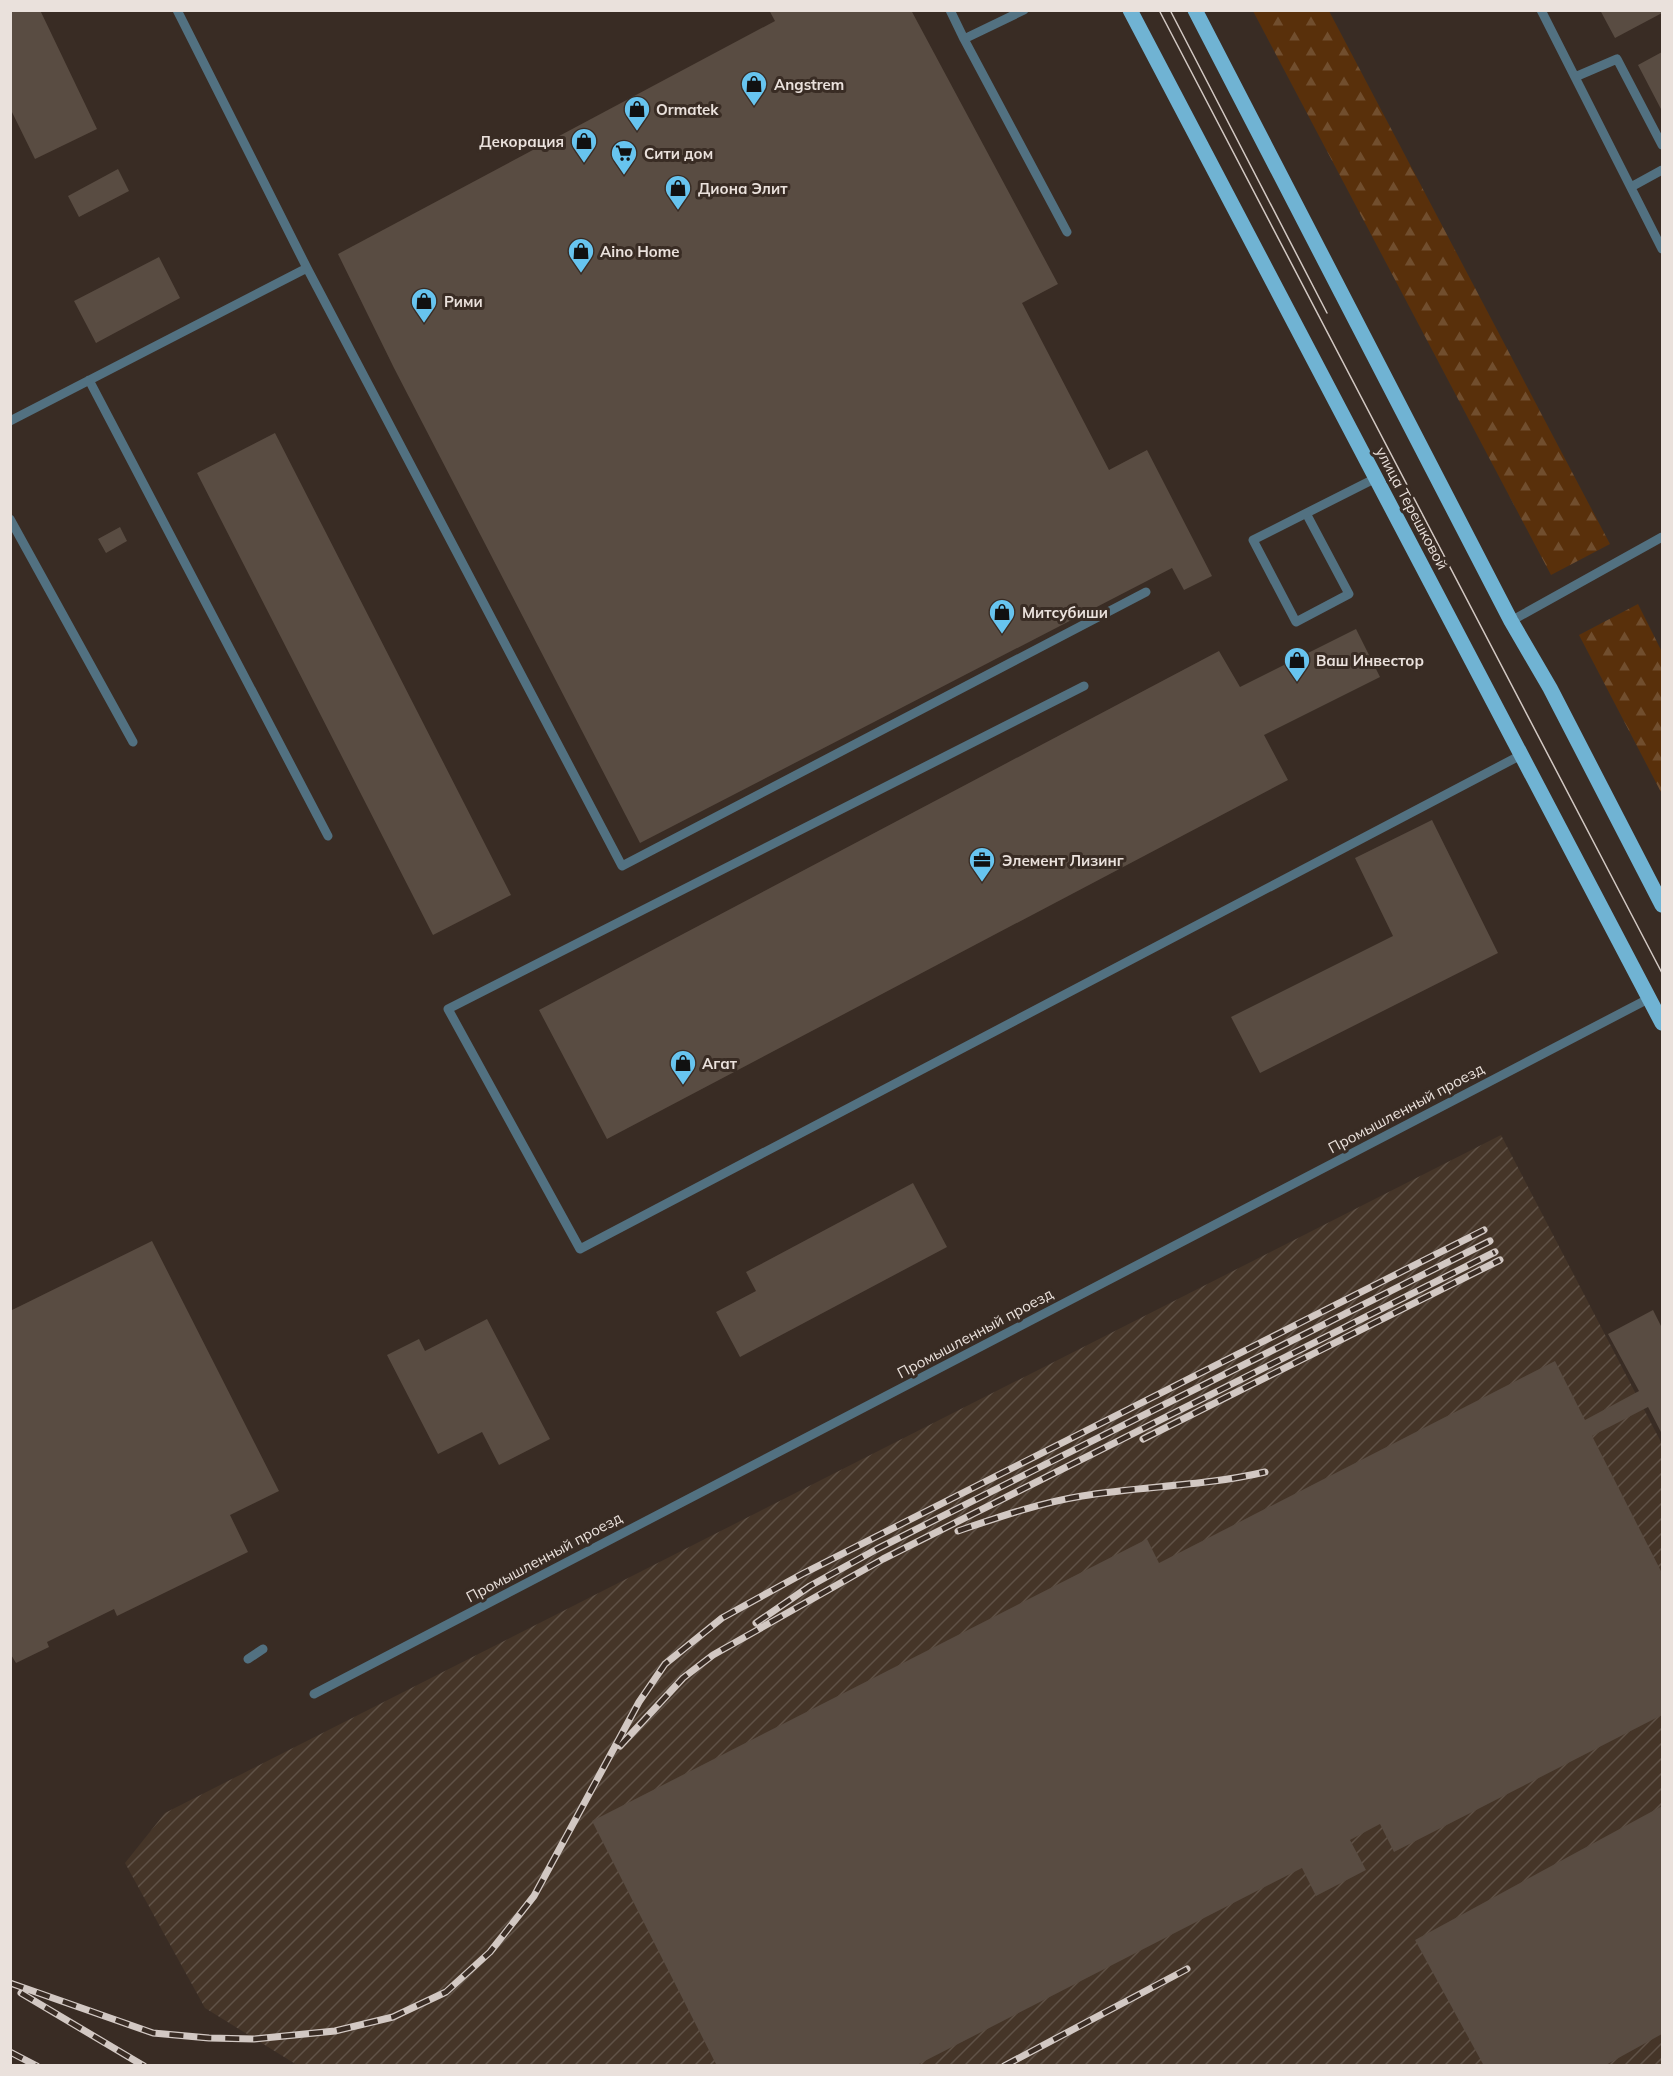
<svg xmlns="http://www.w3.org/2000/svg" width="1673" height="2076" font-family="Mulish,sans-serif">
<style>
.industrial{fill:url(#industrial-furrows)}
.forest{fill:url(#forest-firs)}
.building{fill:#594c42}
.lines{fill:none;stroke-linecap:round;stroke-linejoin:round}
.lane{stroke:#527181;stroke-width:9}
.primary{stroke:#70b3d3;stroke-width:15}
.tram{stroke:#d2c8c3;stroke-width:1.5}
.rail-casing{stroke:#d2c8c3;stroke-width:7}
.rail{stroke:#392c24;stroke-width:4.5;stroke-dasharray:14;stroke-linecap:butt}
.labels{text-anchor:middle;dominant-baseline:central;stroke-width:6;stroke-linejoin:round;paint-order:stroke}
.poi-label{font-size:15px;font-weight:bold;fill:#eae1dc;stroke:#392c24;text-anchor:start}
.street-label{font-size:15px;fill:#eae1dc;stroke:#392c24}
</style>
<defs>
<pattern id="industrial-furrows" width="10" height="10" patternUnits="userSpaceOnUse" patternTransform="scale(1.5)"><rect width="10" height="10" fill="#453528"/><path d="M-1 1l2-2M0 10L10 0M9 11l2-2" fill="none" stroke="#605247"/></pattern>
<pattern id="forest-firs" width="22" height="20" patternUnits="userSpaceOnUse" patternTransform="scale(1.5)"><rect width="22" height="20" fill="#59300b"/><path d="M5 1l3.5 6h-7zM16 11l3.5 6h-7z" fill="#714e2e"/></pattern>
</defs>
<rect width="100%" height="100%" fill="#392c24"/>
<path class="industrial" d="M1501,1135L1662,1444V2065H297L205,2008L125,1863L165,1813Z"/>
<path class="forest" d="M1253,11H1329L1610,544L1551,575Z
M1638,604L1662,652V794L1579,635Z"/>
<path class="building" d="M10,10H40L97,129L35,159L10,108Z
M769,10H911L1058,284L1022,303L1109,470L1147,450L1212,576L1184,590L1172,568L640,843L394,368L338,254L775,21Z
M1600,10H1662V13L1615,38Z
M1662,52V111L1638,65Z
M118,169L129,191L79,217L68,196Z
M159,257L180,298L96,343L74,301Z
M275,433L511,895L433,935L197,473Z
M120,527L127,541L106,553L98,539Z
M1356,629L1380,677L1264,735L1288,780L607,1139L539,1010L1219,651L1240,687Z
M1432,820L1498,953L1260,1073L1231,1017L1393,936L1355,858Z
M913,1183L947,1247L740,1357L716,1312L756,1291L746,1272Z
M152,1241L279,1491L230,1515L248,1552L117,1616L114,1609L47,1642L49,1647L16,1663L10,1653V1311Z
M1653,1310L1662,1328V1434L1648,1407L1592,1436L1662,1573V1715L1394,1852L1380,1824L1350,1840L1366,1870L1316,1896L1302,1868L915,2066H717L592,1821L1147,1539L1159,1563L1555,1361L1585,1420L1639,1391L1608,1334Z
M487,1319L550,1439L499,1465L482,1432L438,1454L387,1355L419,1339L425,1351Z
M1662,1806V2034L1604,2066H1484L1415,1940Z"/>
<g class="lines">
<path class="lane" d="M177,10L307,268L622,866L1146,592
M950,10L964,39L1024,10
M1541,10L1662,249
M964,39L1067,232
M1575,77L1617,59L1662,145
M1631,187L1662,170
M89,380L328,836
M10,421L307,268
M1307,515L1349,594L1296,622L1253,540L1376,478
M10,519L133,742
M1511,621L1662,537
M1084,686L448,1009L580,1249L1523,754
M248,1659L263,1649
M314,1694L1650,998"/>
<path class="primary" d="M1130,10L1662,1023
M1195,10L1511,621L1550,688L1662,905"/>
<path class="tram" d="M1159,10L1662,973
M1170,10L1327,313"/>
<g class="rail-casing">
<path id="rail" d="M1143,1439L1500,1260
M958,1531C999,1517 1039,1503 1082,1496C1144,1486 1205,1486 1265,1472
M756,1623L810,1586L877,1549L1490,1241
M620,1746L683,1678L713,1655L883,1559L1495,1252
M10,1983L153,2033L209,2038L254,2039L335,2031L393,2017L446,1992L490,1952L534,1896L639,1702L665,1664L722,1618L804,1573L1484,1230
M21,1993L144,2066
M10,2052L37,2066
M1004,2066L1187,1969"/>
</g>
<use href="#rail" class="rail"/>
</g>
<defs>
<g id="shop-pin" transform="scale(1.35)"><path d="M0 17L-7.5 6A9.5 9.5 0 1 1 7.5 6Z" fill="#67c4ef" stroke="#392c24"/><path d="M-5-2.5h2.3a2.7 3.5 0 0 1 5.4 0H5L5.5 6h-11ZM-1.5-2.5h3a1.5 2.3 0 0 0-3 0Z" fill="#111"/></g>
<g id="supermarket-pin" transform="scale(1.35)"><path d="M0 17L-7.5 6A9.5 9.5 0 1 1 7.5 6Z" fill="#67c4ef" stroke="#392c24"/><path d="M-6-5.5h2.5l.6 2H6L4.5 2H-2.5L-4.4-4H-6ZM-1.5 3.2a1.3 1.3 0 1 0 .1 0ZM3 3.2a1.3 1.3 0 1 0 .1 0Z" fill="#111"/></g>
<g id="office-pin" transform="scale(1.35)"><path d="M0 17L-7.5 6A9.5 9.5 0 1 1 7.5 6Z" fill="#67c4ef" stroke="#392c24"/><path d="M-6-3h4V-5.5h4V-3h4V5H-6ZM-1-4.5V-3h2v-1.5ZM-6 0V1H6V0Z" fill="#111"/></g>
</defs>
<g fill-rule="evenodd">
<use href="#shop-pin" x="754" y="84"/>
<use href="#shop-pin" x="637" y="109"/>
<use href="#shop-pin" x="584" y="141"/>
<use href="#supermarket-pin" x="624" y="153"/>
<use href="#shop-pin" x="678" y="188"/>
<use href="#shop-pin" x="581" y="251"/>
<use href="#shop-pin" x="424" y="301"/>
<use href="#shop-pin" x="1002" y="612"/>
<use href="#shop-pin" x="1297" y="660"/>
<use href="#office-pin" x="982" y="860"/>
<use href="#shop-pin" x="683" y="1063"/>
</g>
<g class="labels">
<g class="poi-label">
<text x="774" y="84">Angstrem</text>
<text x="656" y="109">Ormatek</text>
<text x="564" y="141" text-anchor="end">Декорация</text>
<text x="644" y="153">Сити дом</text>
<text x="698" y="188">Диона Элит</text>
<text x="600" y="251">Aino Home</text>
<text x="444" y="301">Рими</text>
<text x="1022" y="612">Митсубиши</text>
<text x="1316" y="660">Ваш Инвестор</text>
<text x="1002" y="860">Элемент Лизинг</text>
<text x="702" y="1063">Агат</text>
</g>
<g class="street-label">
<text transform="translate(1412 508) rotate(62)">улица Терешковой</text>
<text transform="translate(1406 1108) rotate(-28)">Промышленный проезд</text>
<text transform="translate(975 1333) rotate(-28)">Промышленный проезд</text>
<text transform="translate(544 1557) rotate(-28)">Промышленный проезд</text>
</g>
</g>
<rect width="1673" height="2076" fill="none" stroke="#eae1dc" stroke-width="24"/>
</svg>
